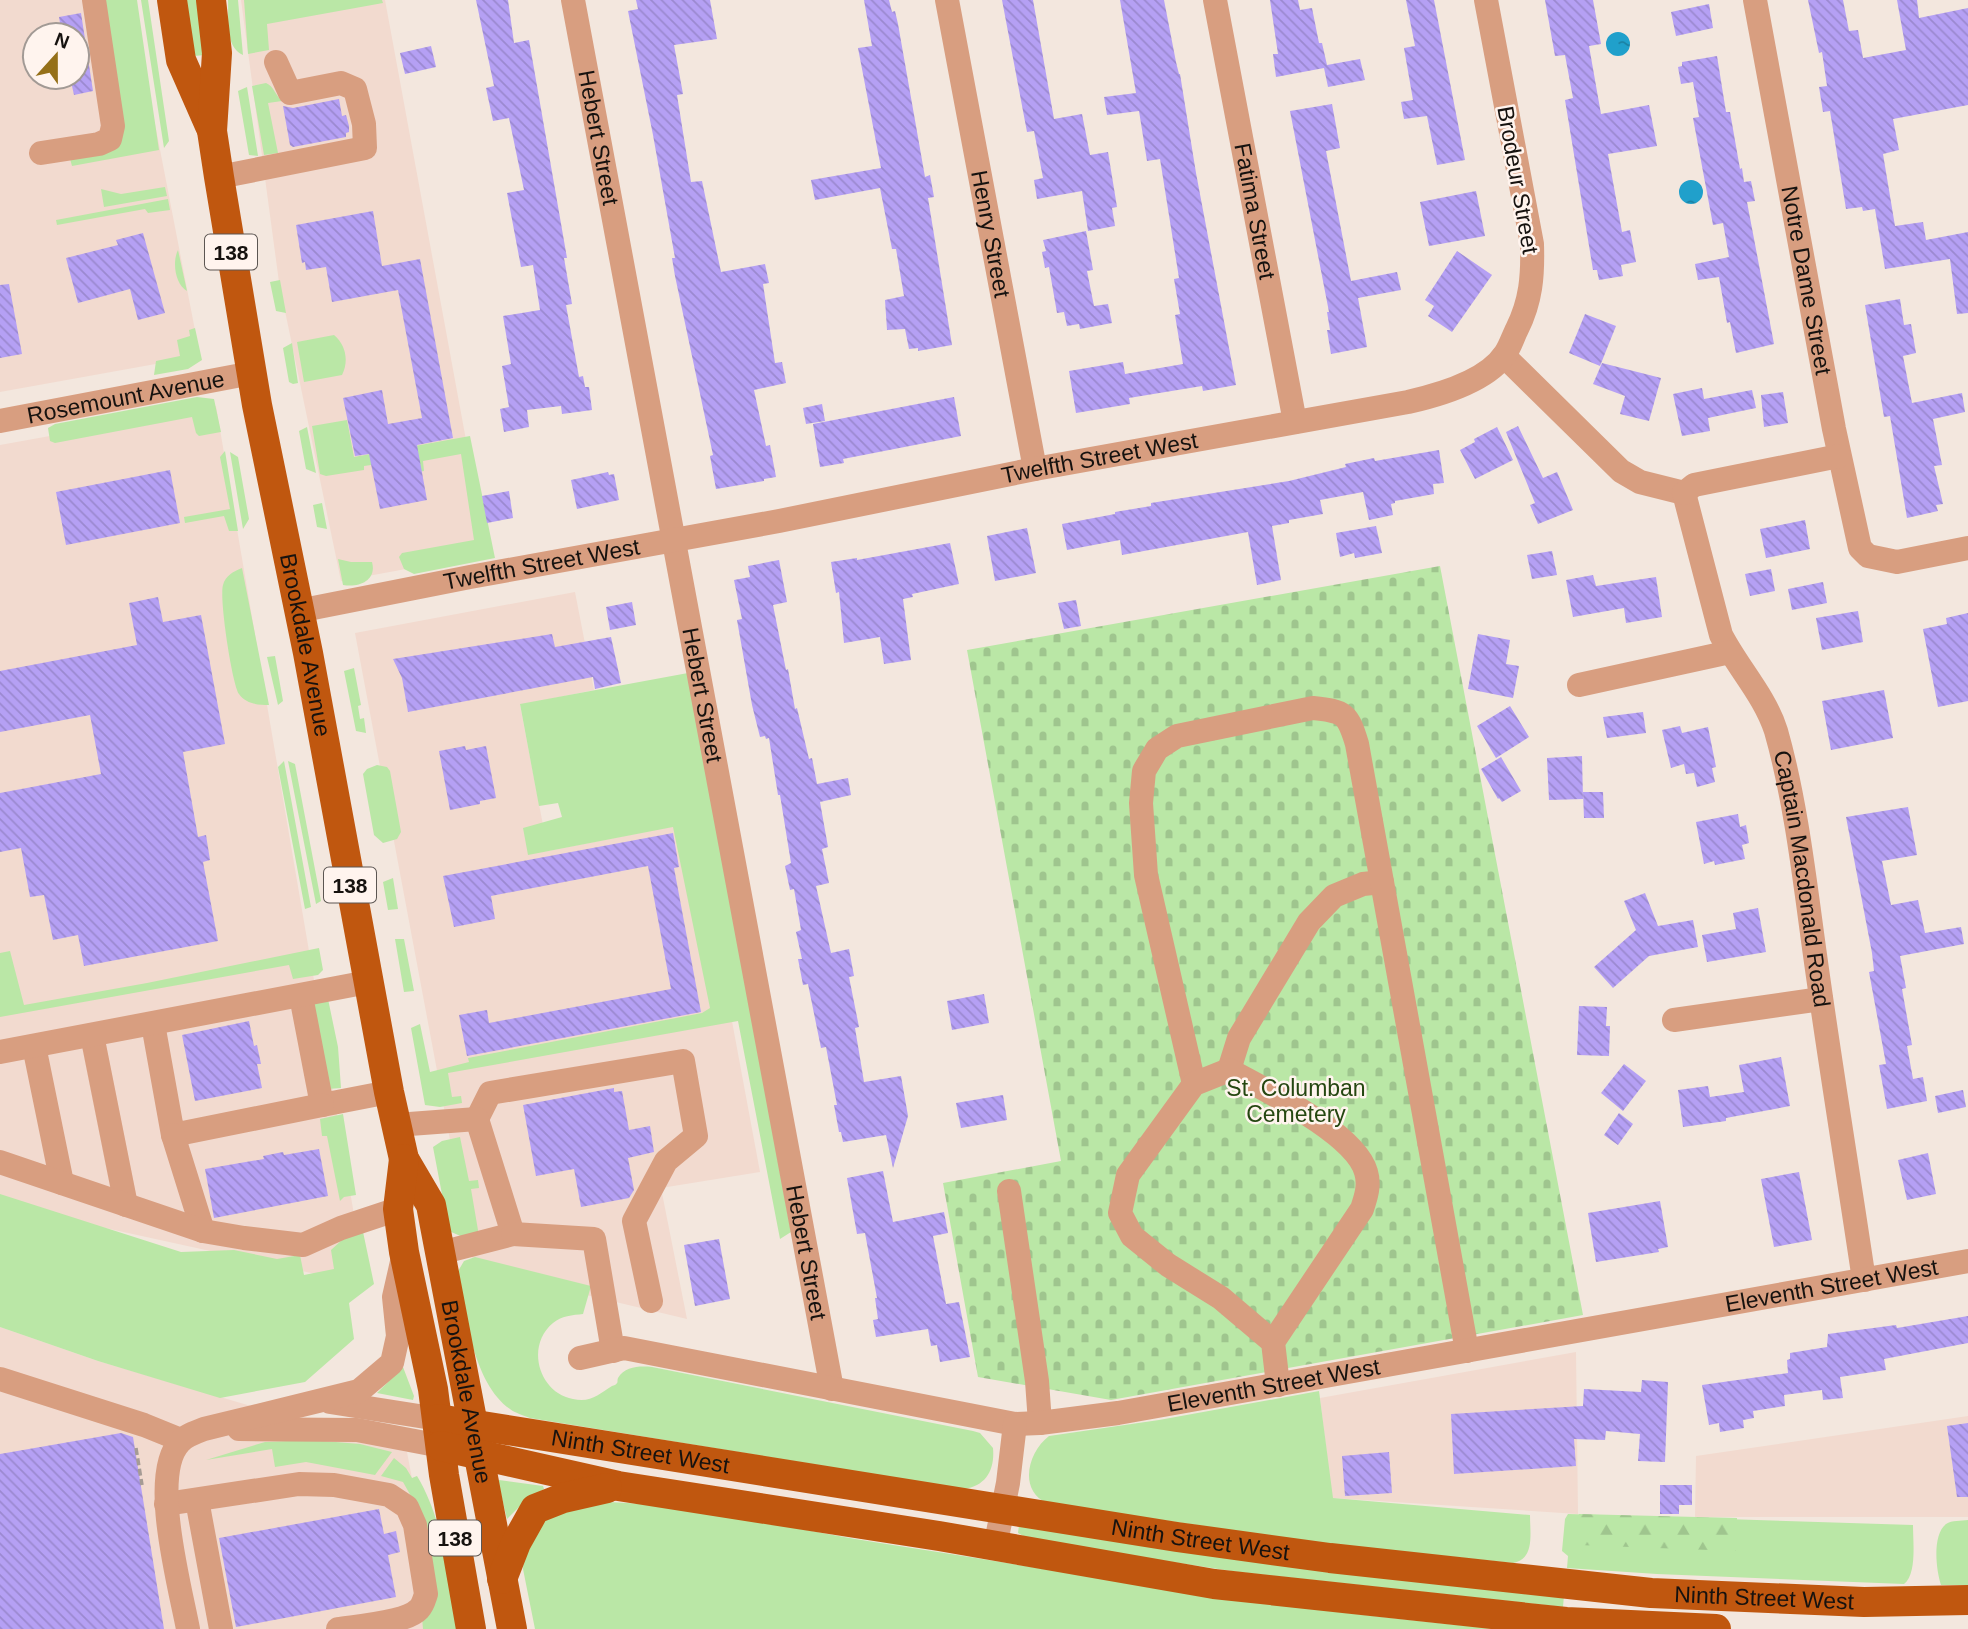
<svg xmlns="http://www.w3.org/2000/svg" width="1968" height="1629" font-family="Helvetica,sans-serif">
<style>
.commercial{fill:#f2dacf;fill-rule:evenodd}
.grass{fill:#bae7a6}
.forest{fill:url(#forest-firs)}
.cemetery{fill:url(#cemetery-stones)}
.water{fill:url(#water-ripples)}
.building{fill:url(#building-back-hatch)}
.lines{fill:none;stroke-linecap:round;stroke-linejoin:round}
.path{stroke:#a59b95;stroke-width:3.5;stroke-dasharray:7 3.5;stroke-linecap:butt}
.minor{stroke:#d89e80;stroke-width:24}
.major{stroke:#c0570f;stroke-width:30}
.labels{text-anchor:middle;dominant-baseline:central;stroke-width:5;stroke-linejoin:round;paint-order:stroke}
.shield{fill:#fff4ee;stroke:#5c5652;stroke-width:2}
.shield-label{font-size:21px;font-weight:bold;fill:#16120f}
.street-label{font-size:23px;fill:#16120f;stroke:#fff4ee}
.park-label{font-size:23px;fill:#254711;stroke:#fff4ee}
</style>
<defs>
<pattern id="forest-firs" width="22" height="20" patternUnits="userSpaceOnUse" patternTransform="scale(1.75)"><rect width="22" height="20" fill="#bae7a6"/><path d="M5 1l3.5 6h-7zM16 11l3.5 6h-7z" fill="#9fc58e"/></pattern>
<pattern id="cemetery-stones" width="16" height="16" patternUnits="userSpaceOnUse" patternTransform="scale(1.75)"><rect width="16" height="16" fill="#bae7a6"/><path d="M2 7V4a2 2 0 0 1 4 0v3zM10 15v-3a2 2 0 0 1 4 0v3z" fill="#9fc58e"/></pattern>
<pattern id="water-ripples" width="26" height="14" patternUnits="userSpaceOnUse" patternTransform="scale(1.75)"><rect width="26" height="14" fill="#20a0cb"/><path d="M2 4q2-2 4 0t4 0M15 11q2-2 4 0t4 0" fill="none" stroke="#1b81a3"/></pattern>
<pattern id="building-back-hatch" width="6" height="6" patternUnits="userSpaceOnUse" patternTransform="scale(1.75)"><rect width="6" height="6" fill="#b5a0f4"/><path d="M-1 5l2 2M0 0l6 6M5-1l2 2" fill="none" stroke="#9b89d0"/></pattern>
</defs>
<rect width="100%" height="100%" fill="#f3e7de"/>
<path class="commercial" d="M0,0H131L200,356L0,392ZM35,35H77V77H35Z
M241,0H385L487,554L341,581L279,282Z
M216,406L366,1285L0,1205V445Z
M575,592L594,690L520,705L548,851L695,822L760,1172L661,1188L687,1319L474,1268L355,633Z
M0,1327L98,1361L407,1452L440,1629H0Z
M1576,1352L1578,1514L1332,1498L1320,1398Z
M1968,1416V1517H1695L1696,1456Z"/>
<path class="grass" d="M98,0H137L159,150L72,166L69,155L106,148Z
M141,0H148L169,141L164,148Z
M185,0H200L205,55L194,56Z
M228,0H238L243,55C224,46 229,18 228,0Z
M244,0H382L383,3L267,24L269,50L248,54Z
M266,83C274,86 275,95 282,101L268,103L278,153L264,155L252,86Z
M247,87L258,156L249,155L238,91Z
M165,187L167,196L104,207L101,189L121,194Z
M168,199L170,210L148,213L145,209L57,225L56,220Z
M178,250L187,291C175,284 172,262 178,250Z
M280,280L286,313L276,311L270,282Z
M195,328L202,360L188,369L154,375L156,361L180,356L177,340L190,336L189,330Z
M334,335C346,345 349,361 342,375L304,382L297,342Z
M292,343L298,383L293,384L289,382L283,348Z
M197,397L214,399L221,432L199,436L196,433L192,417L55,443L50,441L48,428L55,424Z
M347,420L354,457L470,436L495,558L414,574L404,569L399,557L402,553L474,540L461,454L423,461L424,471L381,478L378,464L364,466V470L326,476L320,474L312,426Z
M307,427L316,473L306,469L299,431Z
M225,451L238,531H229L224,516L185,523L184,517L230,509L220,457Z
M230,452L238,457L249,519L243,529Z
M322,503L327,529L317,527L313,505Z
M338,559L351,562H372C377,580 360,588 343,585Z
M242,568L269,705C258,705 246,704 239,694C232,683 219,598 223,585C225,576 234,571 242,568Z
M275,656L283,701L278,705L267,657Z
M354,668L361,705L358,706L360,719L364,718L366,733L356,731L344,671Z
M688,673L791,1232L780,1239L738,1021L448,1073L452,1097L461,1096L462,1103L440,1107L425,1105L411,1028L420,1024L430,1072L469,1062L468,1058L702,1013L710,1008L673,827L528,855L523,828L562,817L558,803L539,806L520,704Z
M284,761L311,907L305,909L278,767Z
M288,761L295,764L321,901L316,904Z
M377,765L387,767L390,771L401,832L397,839L383,843L374,835L363,774L367,769Z
M393,878L398,909L388,910L383,882Z
M395,939H404L414,991L404,992Z
M319,948L323,970L318,975L293,979L289,965L0,1017V953L10,951L24,1005L147,983Z
M328,999L338,1047L341,1088L328,1089L312,1003Z
M343,1114L356,1195L344,1197L340,1201L327,1136H322L320,1119Z
M460,1137L469,1181L478,1180L479,1188L471,1189L479,1236L465,1238L449,1231L433,1147L442,1141Z
M0,1194L181,1252L234,1250L277,1259L300,1255L304,1275L334,1269L331,1250L355,1228L362,1227L374,1284L349,1303L354,1339L305,1382L220,1398L98,1361L0,1327Z
M475,1257L591,1286L583,1314C573,1315 561,1316 553,1323C525,1346 539,1393 573,1399C591,1403 599,1394 612,1386C614,1385 616,1385 617,1383C618,1382 617,1380 618,1378C625,1366 640,1366 652,1367L973,1431L980,1433L993,1448C995,1470 986,1486 964,1489L530,1418C523,1415 515,1413 510,1409C473,1383 466,1314 457,1273L464,1261Z
M403,1367L414,1396L413,1400L377,1393Z
M1319,1391L1333,1498L1530,1515C1530,1534 1535,1559 1513,1563L1318,1543L1047,1503C1018,1490 1028,1452 1049,1436L1159,1420Z
M311,1440L360,1444L392,1452L375,1475L306,1462L275,1467L272,1449L206,1460L265,1442Z
M394,1458L406,1468L412,1478L417,1476C444,1521 449,1578 459,1629H423L412,1498L403,1482L381,1476Z
M499,1480L543,1486L544,1489L526,1500L507,1519L498,1482Z
M608,1502C699,1505 790,1529 880,1543C1087,1575 1294,1612 1503,1629H535L523,1569L524,1555L541,1519L555,1511Z
M1568,1514L1913,1525C1913,1542 1917,1574 1904,1584L1657,1574L1567,1568L1568,1556L1562,1551L1565,1519Z
M1968,1520V1585H1941C1936,1570 1932,1535 1946,1524C1952,1520 1961,1521 1968,1520Z
M1019,1525L1564,1595L1563,1607L1238,1572L1041,1542L1027,1538L1018,1533Z"/>
<path class="forest" d="M1579,1514L1737,1518L1736,1551L1578,1545Z"/>
<path class="cemetery" d="M1440,566L1583,1315L1111,1400L978,1377L943,1183L1061,1161L967,650Z"/>
<path class="water" d="M1606 44a12 12 0 1 1 24 0a12 12 0 1 1-24 0Z
M1679 192a12 12 0 1 1 24 0a12 12 0 1 1-24 0Z"/>
<path class="building" d="M476,0H508L514,43L529,40L567,258H564L572,304L566,305L579,377L583,376L585,387H589L592,410L562,414L561,406L527,410L529,427L504,432L500,409L509,407L502,366L511,364L503,316L540,310L533,265L521,267L507,193L524,190L509,118L493,121L486,88L494,86Z
M636,0H710L717,39L674,45L683,94L677,95L691,182L702,181L721,272L765,264L769,283L763,284L775,363L782,362L786,383L754,390L766,446L770,445L776,477L764,479V481L716,489L710,456L713,455L675,276L672,258H675L653,135L628,11L638,9Z
M864,0H889L892,12L895,11L898,24L925,177L930,175L934,197L928,198L952,345L918,351V348L909,349L905,329L887,330L885,300L904,296L896,249H892L880,188L815,200L811,180L881,168L858,48L872,46Z
M1002,0H1033L1054,119L1082,114L1090,155L1108,152L1117,207L1112,208L1115,226L1088,231L1082,191L1037,199L1034,180L1043,178L1034,131L1027,132Z
M1120,0H1164L1176,62L1179,74H1180L1196,173L1236,385L1203,391L1202,386L1129,398L1130,404L1076,413L1069,371L1123,362L1125,374L1183,364L1175,315L1180,314L1174,279L1179,278L1160,159L1147,161L1139,111L1107,115L1104,97L1136,93Z
M1270,0H1298L1300,10L1312,8L1319,43H1322L1327,65L1360,59L1365,80L1328,87L1324,68L1276,77L1273,54H1278Z
M1406,0H1434L1465,160L1437,165L1427,116L1404,119L1401,102L1413,100L1404,48L1415,46Z
M1545,0H1593L1601,44L1589,46L1601,114L1649,105L1657,146L1608,154L1622,232L1630,230L1636,262L1621,265L1623,276L1599,280L1597,270H1593L1565,100L1573,98L1565,55L1555,56Z
M1808,0H1843L1849,31L1858,30L1863,58L1906,50L1897,0H1917L1919,18L1968,8V105L1893,119L1899,150L1883,154L1895,226L1923,222L1926,240L1968,232V313L1957,314L1950,259L1885,269L1875,209L1863,211L1862,207L1846,209L1830,111L1823,112L1819,87L1827,86L1822,52L1819,53Z
M1709,4L1713,28L1676,36L1671,12Z
M81,13L93,91L74,95L70,77H77V35H62L59,17Z
M431,46L436,67L405,74L400,53Z
M1717,56L1726,112H1730L1740,169L1742,168L1744,182L1751,181L1755,201L1747,202L1774,344L1736,353L1730,322L1727,323L1719,277L1698,280L1695,264L1729,257L1723,223L1713,225L1693,118L1699,117L1693,82L1681,84L1678,67L1682,66V62Z
M339,99L342,116L346,115L349,126V132L346,133V137L293,147L290,145L283,106L293,108Z
M1332,104L1340,148L1326,151L1351,281L1397,272L1401,290L1358,298L1367,347L1331,354L1327,330H1330L1327,312H1329L1290,111Z
M1476,191L1485,236L1429,246L1420,202Z
M373,211L382,266L420,259L453,438L417,445L427,500L380,509L369,454L355,456L343,398L382,390L388,424L422,418L398,290L332,302L326,267L306,270L305,262L302,263L296,225Z
M1086,231L1093,270L1087,271L1094,306L1108,304L1112,323L1080,329L1079,324L1067,326L1064,312L1057,313L1049,267L1045,268L1042,252L1046,251L1043,240Z
M143,233L165,313L138,320L130,289L78,303L66,258L118,245L116,240Z
M1457,251L1492,275L1452,332L1428,316L1434,306L1425,300Z
M9,284L22,354L0,358V285Z
M1900,299L1904,325L1911,324L1916,353L1903,356L1912,403L1962,393L1965,412L1933,419L1942,465L1934,466L1943,504L1936,505L1938,511L1907,518L1890,416L1884,417L1865,305Z
M1585,314L1616,326L1600,366L1569,353Z
M1602,363L1661,378L1649,421L1620,414L1625,396L1593,384Z
M1702,388L1704,399L1752,390L1756,408L1708,418L1710,431L1682,436L1673,394Z
M1783,392L1788,423L1764,427L1761,395Z
M954,397L961,436L843,459L844,463L820,467L813,424Z
M822,404L825,421L806,424L803,408Z
M1518,426L1543,478L1557,472L1573,510L1538,524L1530,505L1535,503L1506,432Z
M1497,427L1513,460L1475,479L1460,450L1475,442L1474,439Z
M1439,450L1444,483L1433,484L1434,494L1395,501V503L1391,504L1393,515L1369,520L1363,492L1320,500L1323,514L1289,520V523L1272,526L1281,580L1257,585L1248,532L1122,555L1120,540L1067,550L1062,524L1115,514V512L1151,506V503L1289,481L1346,467L1345,464L1374,458L1375,461Z
M170,470L180,523L66,545L56,492Z
M608,472L609,475L614,474L619,500L577,509L571,480Z
M509,491L513,518L487,523L482,496Z
M1805,520L1810,549L1766,558L1760,529Z
M1376,526L1382,553L1355,558L1354,553L1340,557L1336,533Z
M1027,528L1036,573L995,581L987,536Z
M950,543L959,584L912,594L913,597L903,599L911,660L884,664L880,637L844,643L839,592L836,593L831,562L857,558V560Z
M1552,551L1557,575L1532,579L1527,555Z
M779,560L787,602L773,605L786,670L788,669L795,709L797,708L809,759L812,758L817,784L848,778L851,795L820,802L828,847L822,849L829,883L816,886L831,953L849,949L854,976L849,977L859,1027L855,1028L864,1082L901,1076L908,1116L893,1168L886,1135L843,1142L841,1132H839L834,1105H837L826,1047L821,1048L808,984L803,985L798,959H802L796,932L801,930L794,889L790,890L785,866L791,863L780,795H778L769,738L766,739L765,736L760,737L752,705L737,620L742,619L734,580L750,577L748,566Z
M1771,569L1775,591L1750,596L1745,574Z
M1593,575L1596,586L1656,577L1662,617L1626,623L1624,608L1573,617L1566,580Z
M1823,582L1827,603L1792,610L1788,589Z
M158,597L163,622L201,615L225,744L183,752L198,837L206,835L210,860L203,862L218,941L84,966L78,935L53,940L44,895L30,897L21,848L0,852V793L101,774L90,715L0,732V671L137,645L129,603Z
M1076,600L1081,626L1064,629L1058,603Z
M632,602L636,625L610,630L606,607Z
M1858,611L1863,642L1822,650L1816,618Z
M1968,613V701L1938,707L1923,629L1947,624L1946,618Z
M552,634L555,647L611,637L621,683L595,689L593,677L408,712L402,678L393,659Z
M1478,634L1510,640L1506,664L1519,666L1513,698L1468,689Z
M1884,690L1893,738L1831,750L1822,701Z
M1510,706L1529,737L1496,758L1477,726Z
M1643,712L1646,733L1607,738L1603,717Z
M1680,726L1682,733L1708,727L1716,767L1712,768L1715,782L1697,787L1694,773L1686,774L1684,764L1671,768L1662,730Z
M465,746L466,750L486,746L496,798L480,801V804L450,810L439,751Z
M1582,756L1583,799L1549,800L1547,758Z
M1501,757L1521,791L1502,802L1499,798L1498,799L1481,769Z
M1583,792H1603L1604,818H1584Z
M1908,807L1917,855L1882,861L1891,905L1918,900L1925,933L1961,927L1964,944L1900,956L1906,988L1902,989L1912,1045L1907,1046L1913,1079L1923,1077L1927,1101L1887,1109L1879,1065L1886,1064L1869,972L1874,971L1872,953L1846,817Z
M1738,814L1740,827L1746,825L1749,843L1742,845L1745,859L1715,865L1714,861L1704,864L1696,822Z
M673,833L679,867L674,868L701,1012L467,1056L459,1015L487,1010L489,1023L671,989L648,866L491,896L495,919L454,927L443,876Z
M1645,893L1658,926L1693,920L1698,947L1649,956L1613,988L1594,967L1636,930L1624,901Z
M1758,908L1766,952L1707,962L1702,935L1736,929L1733,913Z
M984,994L989,1023L952,1030L947,1001Z
M1579,1006L1607,1007L1606,1026H1610L1609,1056L1577,1055Z
M249,1021L254,1046L257,1045L261,1064H257L262,1088L195,1101L182,1035Z
M1781,1057L1790,1106L1726,1118V1121L1683,1127L1678,1090L1708,1086L1710,1097L1744,1092L1739,1065Z
M1624,1064L1646,1081L1623,1111L1601,1093Z
M614,1088V1092L622,1091L629,1130L650,1126L654,1152L628,1158L634,1190L629,1198L581,1207L574,1169L536,1176L523,1105Z
M1963,1090L1966,1107L1938,1113L1935,1096Z
M1003,1095L1007,1120L961,1128L956,1103Z
M1619,1113L1633,1124L1618,1145L1604,1135Z
M319,1149L328,1196L214,1218L205,1169L264,1159L263,1156L283,1152L284,1155Z
M1928,1153L1936,1194L1907,1200L1898,1160Z
M883,1171L893,1222L944,1212L948,1233L933,1236L946,1304L959,1302L970,1357L940,1362L937,1345L931,1346L928,1329L876,1337L873,1320L878,1319L875,1298H877L865,1233L857,1234L847,1178Z
M1799,1172L1812,1240L1774,1247L1761,1179Z
M1660,1201L1668,1247L1658,1249L1659,1252L1596,1262L1588,1213Z
M719,1239L730,1299L695,1306L684,1245Z
M1968,1316V1343L1884,1359L1886,1370L1840,1377L1843,1398L1823,1400L1822,1390L1784,1395L1785,1406L1753,1411L1754,1418L1743,1420L1744,1428L1720,1432L1719,1423L1709,1425L1702,1385L1788,1373L1787,1360L1790,1359V1353L1827,1347L1828,1334L1896,1325L1897,1328Z
M1642,1380L1668,1382L1665,1462L1638,1461L1640,1434L1606,1431L1605,1440L1574,1439L1576,1466L1454,1474L1451,1414L1583,1406L1584,1389L1641,1392Z
M1968,1423V1497H1957L1947,1426Z
M121,1433L133,1437L164,1629H0V1454Z
M1389,1452L1392,1493L1345,1496L1342,1456Z
M1660,1485H1692V1505H1679V1514H1660Z
M379,1509L384,1534L396,1531L400,1552L388,1555L396,1597L236,1627L219,1538Z"/>
<g class="lines">
<path class="path" d="M136,1448L142,1485"/>
<g class="minor">
<path id="s1" d="M573,0L832,1389"/>
<path id="s2" d="M947,0L1035,469"/>
<path id="s3" d="M1215,0L1295,422"/>
<path id="s4" d="M1755,0L1834,429L1860,548L1868,556L1897,562L1968,548"/>
<path d="M41,153L99,144L110,139L113,126L94,0"/>
<path d="M219,177L365,148L364,124L355,89L341,83L290,93L276,62"/>
<path d="M1504,356L1621,471L1640,482L1684,493"/>
<path id="s5" d="M0,421L252,373"/>
<path id="s6" d="M1684,493L1721,635C1738,668 1765,696 1776,731C1796,801 1805,883 1815,955C1830,1064 1848,1172 1864,1280"/>
<path d="M1684,493L1694,485L1839,456"/>
<path id="s7" d="M298,611L470,577L779,521L1035,469L1408,402C1439,395 1487,381 1505,354C1510,347 1513,337 1517,329C1531,301 1533,276 1532,244L1486,0"/>
<path d="M1579,685L1730,652"/>
<path d="M301,996L322,1105L389,1092"/>
<path d="M1674,1020L1821,999"/>
<path d="M153,1024L173,1135L322,1105"/>
<path d="M92,1035L126,1205"/>
<path d="M34,1046L62,1183"/>
<path d="M0,1052L368,982"/>
<path d="M1229,1070L1239,1038L1309,922L1334,896L1363,884L1382,882"/>
<path d="M1194,1084L1146,875L1141,803L1144,771L1157,749L1177,736L1313,708C1345,711 1348,714 1357,744L1467,1351"/>
<path d="M477,1119L490,1093L683,1061L696,1136L666,1161L634,1221L651,1301"/>
<path d="M396,1125L477,1119L513,1234L440,1253"/>
<path d="M173,1135L203,1231"/>
<path d="M0,1162L203,1231L244,1238L303,1245L341,1228L398,1209"/>
<path d="M1009,1191L1037,1381L1040,1423"/>
<path d="M513,1234L594,1239L613,1351"/>
<path d="M1273,1342L1221,1298L1168,1265L1132,1236L1120,1213L1128,1175L1194,1084L1229,1070C1265,1090 1355,1133 1366,1172C1370,1185 1366,1197 1362,1209L1273,1342L1278,1385"/>
<path id="s8" d="M580,1358L624,1348L1015,1424L1040,1423L1118,1413L1968,1261"/>
<path d="M0,1379L144,1425L181,1440"/>
<path d="M330,1402L438,1419"/>
<path d="M239,1429L357,1430L441,1446"/>
<path d="M197,1500L221,1629"/>
<path d="M166,1504L299,1484L334,1485L389,1495L407,1507L415,1525L426,1594C424,1600 423,1605 419,1609C406,1623 358,1626 338,1629"/>
<path d="M995,1547L1008,1483L1015,1424"/>
<path d="M188,1629C180,1586 149,1474 180,1442C185,1436 196,1432 204,1429L359,1391L392,1363L398,1336L394,1297L404,1253"/>
</g>
<g class="major">
<path d="M172,0L181,60L210,126"/>
<path id="s9" d="M211,0L217,53L212,131L219,177L257,405L308,653L389,1092L404,1159L431,1205L512,1629"/>
<path d="M404,1159L398,1209L404,1252L433,1389L444,1475L471,1629"/>
<path id="s10" d="M438,1419L1177,1537L1330,1558L1651,1593L1864,1602L1968,1600"/>
<path d="M441,1446L618,1486L939,1536L1214,1584L1566,1622L1716,1629"/>
<path d="M502,1579L516,1543L535,1509L563,1498L607,1488"/>
</g>
</g>
<g class="labels">
<g class="shield">
<rect x="205" y="234.5" width="52" height="35" rx="5"/>
<rect x="324" y="867.5" width="52" height="35" rx="5"/>
<rect x="429" y="1520.5" width="52" height="35" rx="5"/>
</g>
<g class="shield-label">
<text x="231" y="252">138</text>
<text x="350" y="885">138</text>
<text x="455" y="1538">138</text>
</g>
<g class="street-label">
<text stroke="none"><textPath href="#s1" startOffset="140">Hebert Street</textPath></text>
<text transform="translate(1518 180) rotate(80)">Brodeur Street</text>
<text stroke="none"><textPath href="#s3" startOffset="215">Fatima Street</textPath></text>
<text stroke="none"><textPath href="#s2" startOffset="238">Henry Street</textPath></text>
<text stroke="none"><textPath href="#s4" startOffset="285">Notre Dame Street</textPath></text>
<text stroke="none"><textPath href="#s5" startOffset="128">Rosemount Avenue</textPath></text>
<text stroke="none"><textPath href="#s7" startOffset="816">Twelfth Street West</textPath></text>
<text stroke="none"><textPath href="#s7" startOffset="248">Twelfth Street West</textPath></text>
<text stroke="none"><textPath href="#s9" startOffset="654">Brookdale Avenue</textPath></text>
<text stroke="none"><textPath href="#s1" startOffset="707">Hebert Street</textPath></text>
<text stroke="none"><textPath href="#s6" startOffset="408">Captain Macdonald Road</textPath></text>
<text stroke="none"><textPath href="#s1" startOffset="1274">Hebert Street</textPath></text>
<text stroke="none"><textPath href="#s8" startOffset="1272">Eleventh Street West</textPath></text>
<text stroke="none"><textPath href="#s8" startOffset="705">Eleventh Street West</textPath></text>
<text stroke="none"><textPath href="#s9" startOffset="1421">Brookdale Avenue</textPath></text>
<text stroke="none"><textPath href="#s10" startOffset="205">Ninth Street West</textPath></text>
<text stroke="none"><textPath href="#s10" startOffset="772">Ninth Street West</textPath></text>
<text stroke="none"><textPath href="#s10" startOffset="1339">Ninth Street West</textPath></text>
</g>
<g class="park-label">
<text x="1296" y="1088">St. Columban<tspan x="1296" dy="26">Cemetery</tspan></text>
</g>
</g>
<g transform="translate(56 56) rotate(21)"><circle r="33" fill="#fff4ee" stroke="#a29a95" stroke-width="2"/>
<path d="M0-5L12 26L0 18L-12 26Z" fill="#957019"/>
<text y="-10" font-size="19" font-weight="bold" text-anchor="middle" fill="#16120f">N</text>
</g>
</svg>
